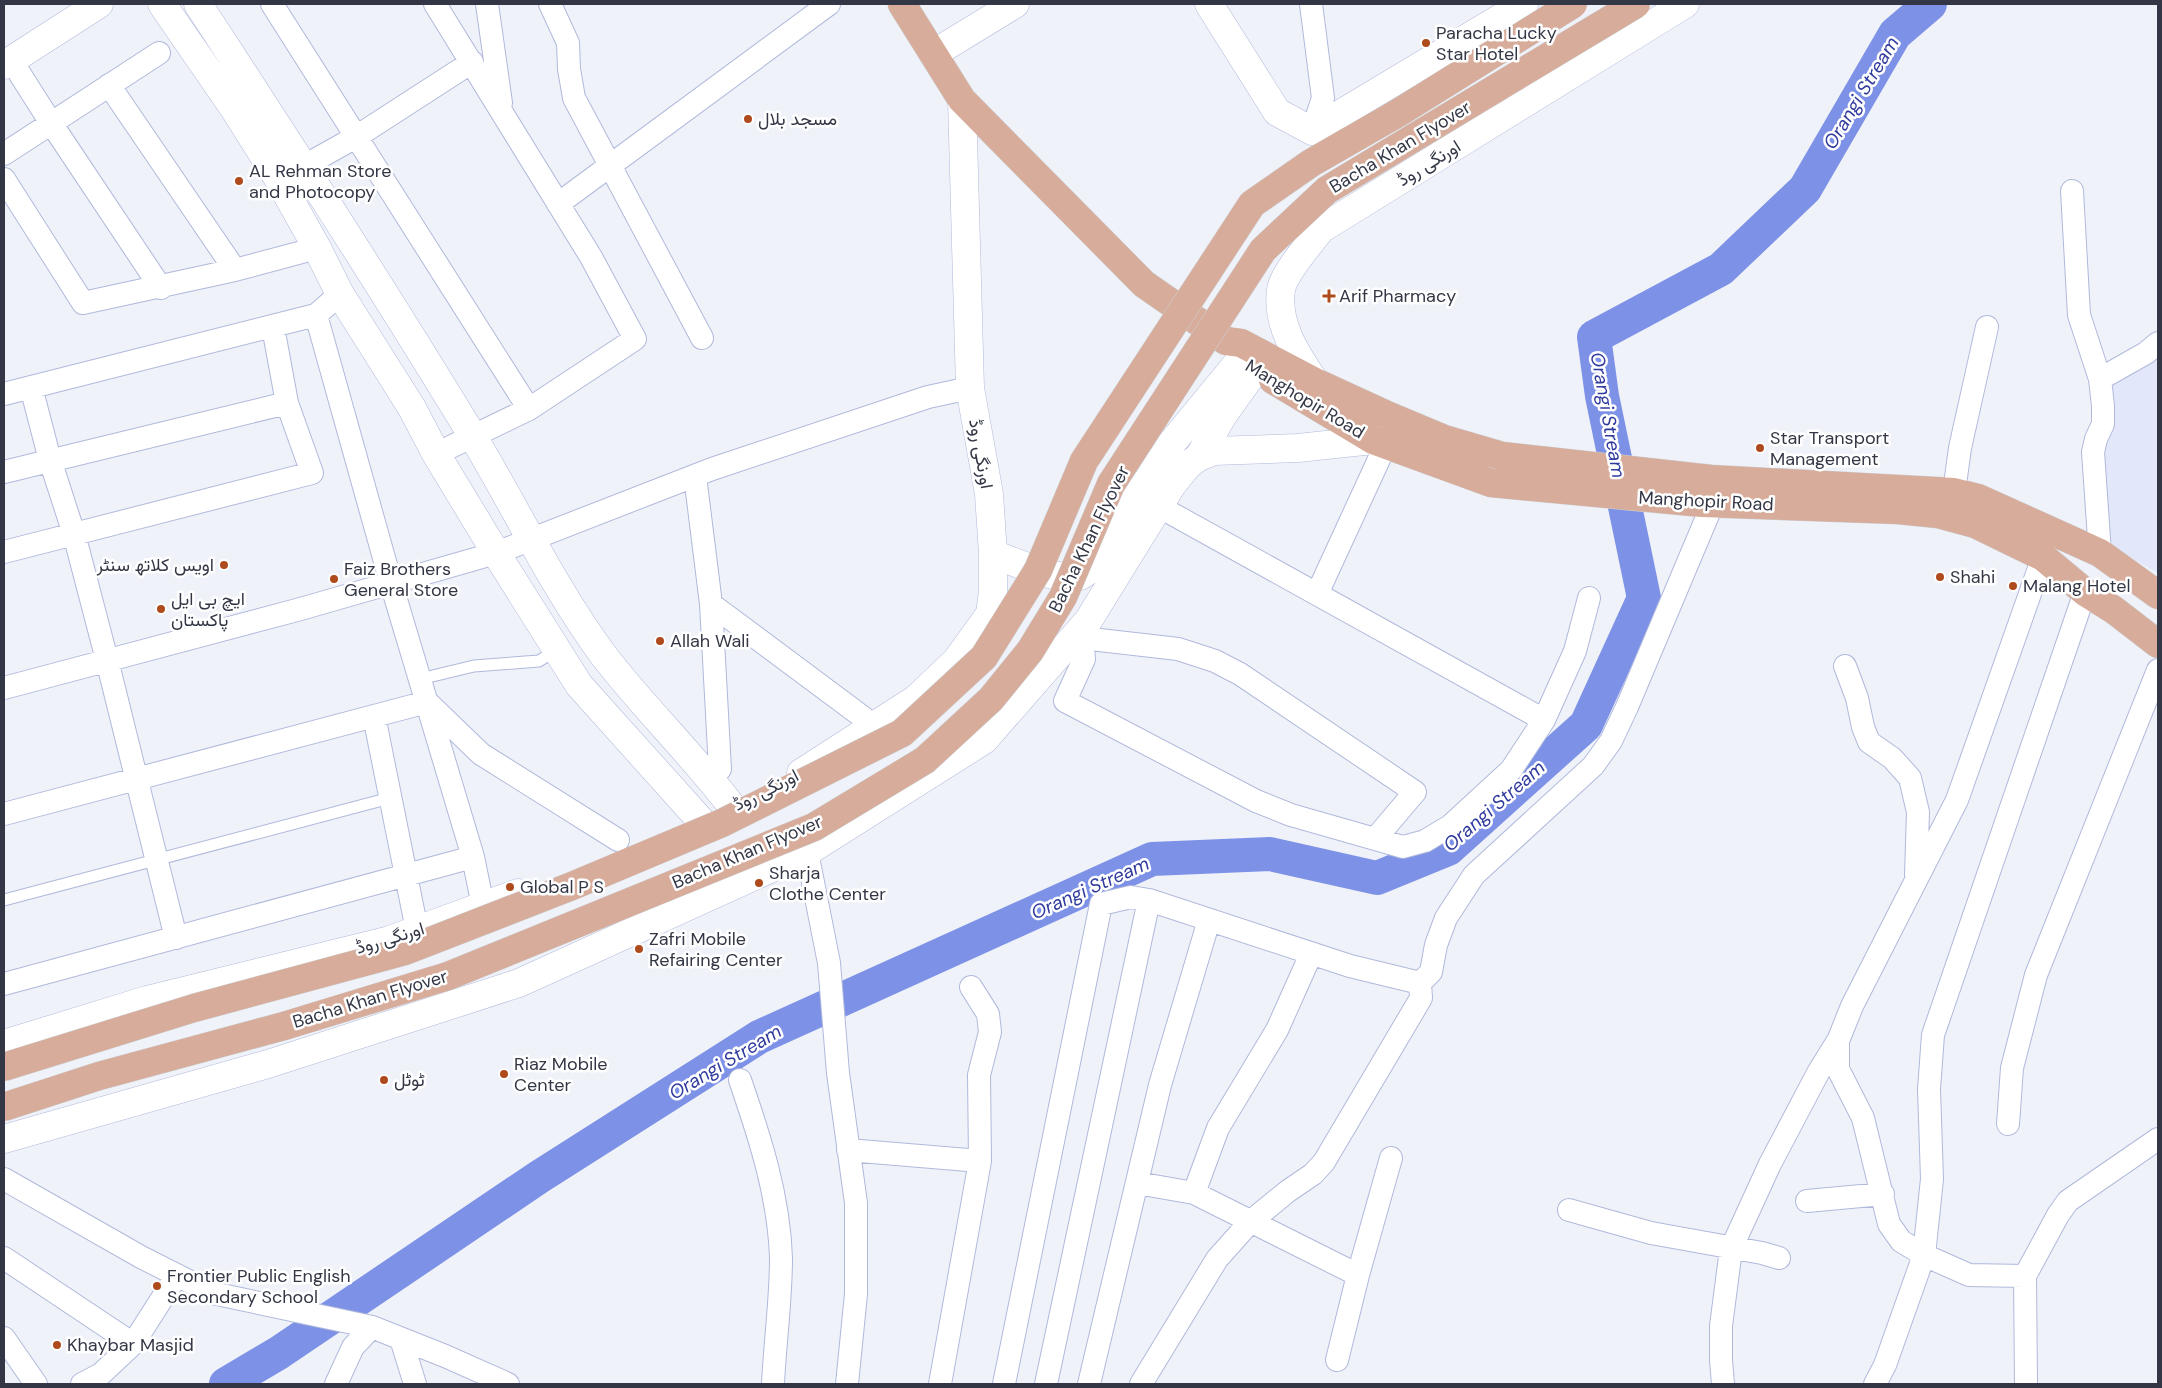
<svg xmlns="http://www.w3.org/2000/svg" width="2162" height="1388" font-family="'DM Sans',Vazirmatn,sans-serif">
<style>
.built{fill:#e2e8f9}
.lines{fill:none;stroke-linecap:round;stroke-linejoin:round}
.river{stroke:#7d92e7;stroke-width:34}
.service-casing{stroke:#b0b9db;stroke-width:13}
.minor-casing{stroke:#b0b9db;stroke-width:24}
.tertiary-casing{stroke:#b0b9db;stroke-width:29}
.primary-casing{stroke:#cecfd2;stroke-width:29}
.service{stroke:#fff;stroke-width:11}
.minor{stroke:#fff;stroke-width:22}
.tertiary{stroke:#fff;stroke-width:28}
.primary{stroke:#d7ac9a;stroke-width:28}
.primary-bridge-casing{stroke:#cecfd2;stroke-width:29;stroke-linecap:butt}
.primary-bridge{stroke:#d7ac9a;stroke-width:28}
.poi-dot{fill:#af4a1c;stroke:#fff;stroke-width:2}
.labels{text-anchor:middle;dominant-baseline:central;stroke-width:5;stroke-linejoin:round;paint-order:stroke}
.poi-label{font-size:18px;fill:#333745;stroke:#fff;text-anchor:start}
.street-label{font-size:18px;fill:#333745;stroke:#fff}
.water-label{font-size:19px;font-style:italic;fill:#303b9e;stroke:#fff}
</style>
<rect width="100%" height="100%" fill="#f0f2f9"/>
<path class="built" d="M2158,354V573L2105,543L2097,384Z"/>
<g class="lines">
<path class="river" d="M226,1384L280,1352L539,1177L759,1037L1152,859L1270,854L1377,878L1448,849L1586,725L1644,598L1602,396L1594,337L1721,269L1805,189L1895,34L1930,4"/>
<g class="service-casing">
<path id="service" d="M420,679L474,666L539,661L556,650
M4,900L390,798"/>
</g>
<g class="minor-casing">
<path id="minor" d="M272,4L529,409
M435,4L591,257L635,339L529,409L436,454
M487,4L501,103
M550,4L568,43L569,69L574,98L702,338
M1311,4L1323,98L1312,131
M11,60L51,123L161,288
M109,85L235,270
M4,154L159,53
M4,179L83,303L235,270L317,248
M279,180L356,137L472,62
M2072,191L2079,315L2100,379L2103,406V424L2096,439L2093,452L2100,553
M558,204L829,4
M316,315L391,583L473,857
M2100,379L2146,353L2158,343
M31,387L50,460L74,534L107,660L176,938
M4,394L316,315L340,294
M4,472L287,403L273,327
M695,476L711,604L720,769L710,778
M1954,492L1960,448L1987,327
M1158,506L1544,720
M4,552L312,473L287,403
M1317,594L1386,444
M711,604L864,718
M1081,630L1084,659L1065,701L1256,801L1291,815L1403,847L1425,841L1450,826L1511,770L1544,720L1575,651L1589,598
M1082,638L1178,649L1215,661L1240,674L1415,792L1375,839
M1845,666L1857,698L1863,727L1869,742L1892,758L1910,778L1918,812L1916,875
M4,688L297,610L496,553L712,469L928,397L970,388
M374,716L417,930
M4,814L427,702L481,754L618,840
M807,852L829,963L838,1073L856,1203V1294L847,1384
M4,984L473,857L483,906
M740,1080C760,1138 779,1196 781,1258C781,1300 775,1342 773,1384
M2008,1124L2012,1068L2036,975L2158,670
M848,1150L980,1161
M4,1179L141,1257L212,1293L372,1327L445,1356L508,1384
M1137,1183L1194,1193L1358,1275
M1194,1193L1218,1128L1277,1030L1311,954
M1807,1201L1883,1194
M1569,1210L1651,1233L1762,1253L1779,1258
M4,1258L133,1344
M2025,1276L1969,1275L1924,1255L1901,1241L1889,1224L1863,1118L1838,1069V1041L1852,1006L1957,800L2043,557
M4,1338L36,1384
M401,1339L415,1384
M1337,1360L1358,1275L1391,1158
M82,1384L101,1374L133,1344L177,1275
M336,1384L353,1347L372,1327
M940,1384L980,1161L979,1075L990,1032L988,1014L971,987
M1004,1384L1101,904L1131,897L1149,900L1350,966L1420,983L1431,972L1436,945L1446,918L1474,875L1593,766L1611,741L1627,707L1713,503
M1046,1384L1149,900
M1089,1384L1160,1085L1209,920
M1141,1384L1217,1259L1250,1222L1288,1191L1313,1174L1324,1162L1421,998L1420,983
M1723,1384L1721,1360V1326L1731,1249L1770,1164L1819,1071L1837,1042
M1875,1384L1885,1365L1924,1255L1932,1179L1929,1089L1933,1035L2085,592
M2026,1384L2025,1276L2058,1215L2068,1201L2158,1139"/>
</g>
<g class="tertiary-casing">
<path id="tertiary" d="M162,4L235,110L279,180L317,248L340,294L412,408L436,454L496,553L579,685L702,822
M198,4C291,146 383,289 472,435C516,508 553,587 604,656C644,708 693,755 733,808
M1209,4L1277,112L1312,131L1524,4
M933,54L1015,4
M4,65L99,4
M1315,382C1297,355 1276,325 1281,290C1283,274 1311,242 1321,229L1685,4
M1199,457L1223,415L1258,366
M993,554C1013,561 1060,583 1080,576C1083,575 1087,571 1090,569L1171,444L1250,348
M801,773L916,699L956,661L990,614L993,591V554L989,494L970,388L962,100
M4,1044L147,1000L390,940L518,893
M4,1139L268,1064L519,983L807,852L984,740L1088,621L1172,485L1188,465L1199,457L1214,451L1298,448L1373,440"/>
</g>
<g class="primary-casing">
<path id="primary" d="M902,4L962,100L1144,284L1226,341L1241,343L1315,382L1389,416L1444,439L1502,456L1711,479L1954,492L1978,498L2100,553L2158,595
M1273,380L1373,440L1491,483L1702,503L1898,510L1938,514L1975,524L2043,557L2085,592L2114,610L2158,644"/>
</g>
<use href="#service" class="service"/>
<use href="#minor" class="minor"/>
<use href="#tertiary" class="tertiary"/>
<use href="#primary" class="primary"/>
<g class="primary-bridge-casing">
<path id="primary-bridge" d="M4,1067L194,1008L405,951L572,886L722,823L902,733L984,657L1038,570L1084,461L1252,204L1311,163L1398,113L1573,4
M4,1107L99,1076L284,1026L448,976L814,827L925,760L991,699L1030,651L1063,597L1111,484L1263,250L1327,190L1636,4"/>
</g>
<use href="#primary-bridge" class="primary-bridge"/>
</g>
<g class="poi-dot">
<circle cx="1426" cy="43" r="5"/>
<circle cx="748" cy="119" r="5"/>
<circle cx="239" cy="181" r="5"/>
<path d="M1326.5 288.5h5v5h5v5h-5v5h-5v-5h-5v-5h5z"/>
<circle cx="1760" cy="448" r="5"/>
<circle cx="224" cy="565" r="5"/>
<circle cx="1940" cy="577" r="5"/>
<circle cx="334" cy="579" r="5"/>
<circle cx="2013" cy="586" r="5"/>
<circle cx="161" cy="609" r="5"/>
<circle cx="660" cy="641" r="5"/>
<circle cx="759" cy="883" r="5"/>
<circle cx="510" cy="887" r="5"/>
<circle cx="639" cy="949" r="5"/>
<circle cx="504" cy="1074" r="5"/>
<circle cx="384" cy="1080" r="5"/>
<circle cx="157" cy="1286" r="5"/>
<circle cx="57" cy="1345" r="5"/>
</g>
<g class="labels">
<g class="poi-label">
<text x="1436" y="33">Paracha Lucky<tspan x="1436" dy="21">Star Hotel</tspan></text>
<text x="758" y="119">مسجد بلال</text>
<text x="249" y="171">AL Rehman Store<tspan x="249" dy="21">and Photocopy</tspan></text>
<text x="1339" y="296">Arif Pharmacy</text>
<text x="1770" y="438">Star Transport<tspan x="1770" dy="21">Management</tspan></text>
<text x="214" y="565" text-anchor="end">اویس کلاتھ سنٹر</text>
<text x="344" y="569">Faiz Brothers<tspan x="344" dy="21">General Store</tspan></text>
<text x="1950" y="577">Shahi</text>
<text x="2023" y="586">Malang Hotel</text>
<text x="171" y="599">ایچ بی ایل<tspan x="171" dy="21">پاکستان</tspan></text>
<text x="670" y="641">Allah Wali</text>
<text x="769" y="873">Sharja<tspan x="769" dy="21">Clothe Center</tspan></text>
<text x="520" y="887">Global P S</text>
<text x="649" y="939">Zafri Mobile<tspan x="649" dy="21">Refairing Center</tspan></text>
<text x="514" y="1064">Riaz Mobile<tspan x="514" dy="21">Center</tspan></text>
<text x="394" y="1080">ٹوٹل</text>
<text x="167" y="1276">Frontier Public English<tspan x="167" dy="21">Secondary School</tspan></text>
<text x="67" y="1345">Khaybar Masjid</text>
</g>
<g class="street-label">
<text transform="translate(1400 147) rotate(-31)">Bacha Khan Flyover</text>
<text transform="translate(1429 163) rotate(-32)">اورنگی روڈ</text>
<text transform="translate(1305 399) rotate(31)">Manghopir Road</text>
<text transform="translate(981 454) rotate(80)">اورنگی روڈ</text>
<text transform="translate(1706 501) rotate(3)">Manghopir Road</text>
<text transform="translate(1089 539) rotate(-64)">Bacha Khan Flyover</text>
<text transform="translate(766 790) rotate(-27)">اورنگی روڈ</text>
<text transform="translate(747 852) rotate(-23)">Bacha Khan Flyover</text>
<text transform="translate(390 938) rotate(-17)">اورنگی روڈ</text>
<text transform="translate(370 999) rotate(-17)">Bacha Khan Flyover</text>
</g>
<g class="water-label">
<text transform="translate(1861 93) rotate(-59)">Orangi Stream</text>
<text transform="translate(1608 415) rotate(80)">Orangi Stream</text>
<text transform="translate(1494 806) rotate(-41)">Orangi Stream</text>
<text transform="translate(1090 888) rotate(-24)">Orangi Stream</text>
<text transform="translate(725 1062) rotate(-31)">Orangi Stream</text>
</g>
</g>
<rect width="2162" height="1388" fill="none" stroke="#333745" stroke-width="10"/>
</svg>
